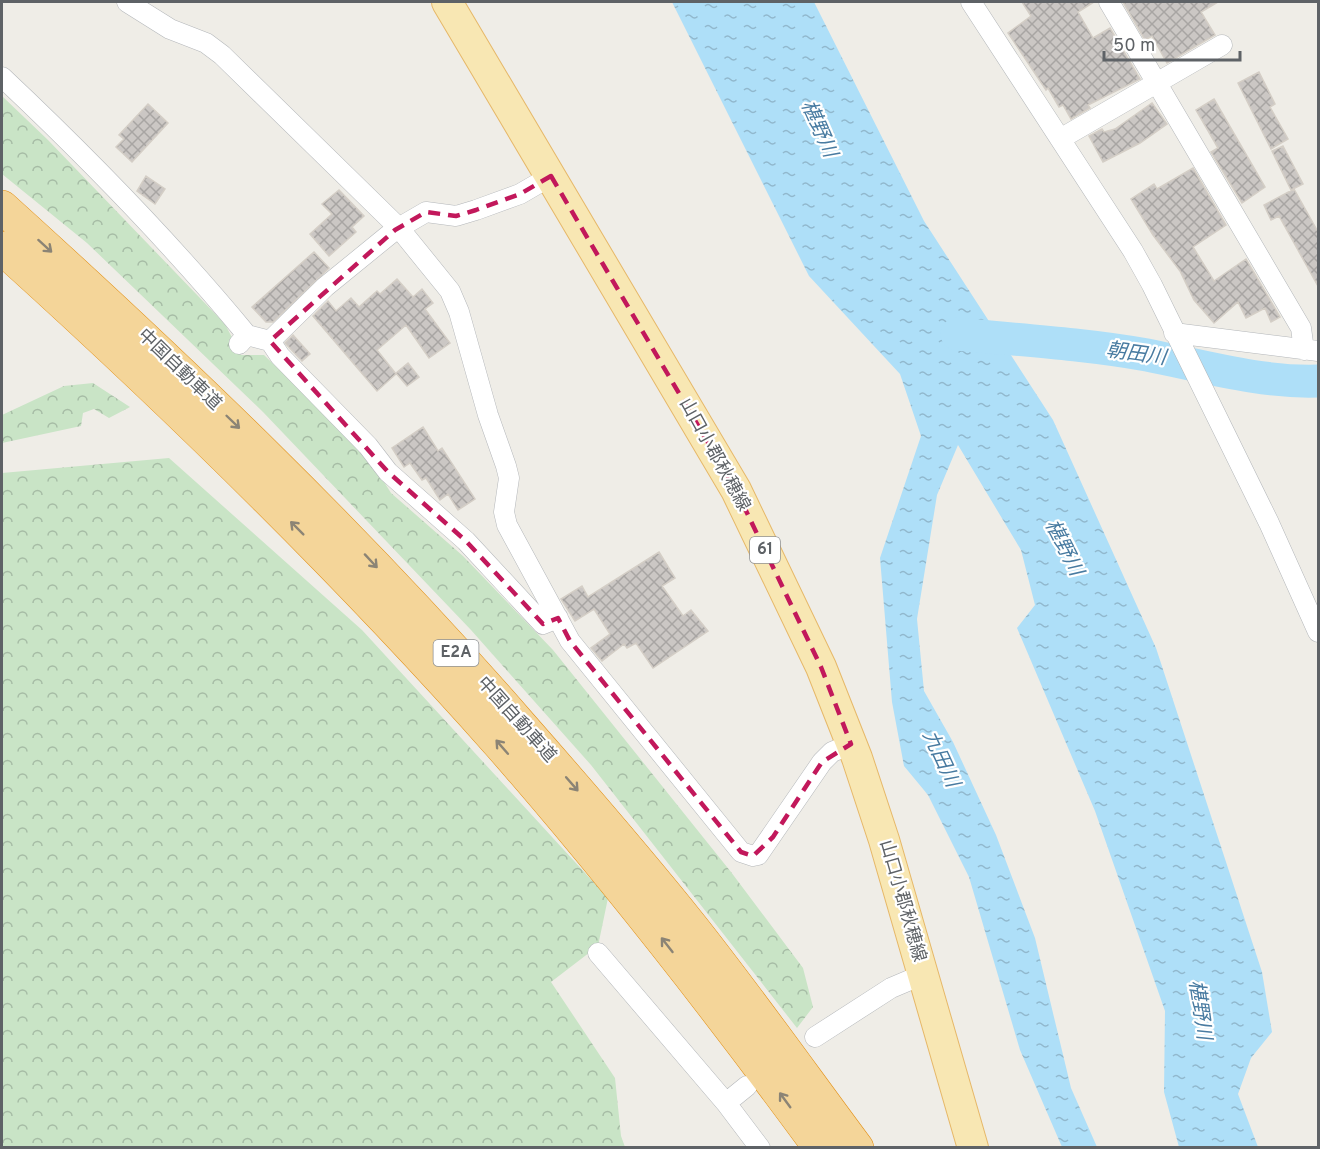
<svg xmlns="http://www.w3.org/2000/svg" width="1320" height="1149" font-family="Overpass,'Noto Sans JP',sans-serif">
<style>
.forest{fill:url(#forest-crowns)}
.water{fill:url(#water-ripples)}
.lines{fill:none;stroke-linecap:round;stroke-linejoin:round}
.river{stroke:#aedff8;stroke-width:33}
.building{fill:url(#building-cross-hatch);stroke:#d4cec6;stroke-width:1.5}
.minor-casing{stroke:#b4b7ba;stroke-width:21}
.primary-casing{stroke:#e6b869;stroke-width:32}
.motorway-casing{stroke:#e28f14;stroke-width:34}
.minor{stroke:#fff;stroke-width:20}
.primary{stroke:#f8e7b3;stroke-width:30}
.motorway{stroke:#f4d599;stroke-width:33}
.oneway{stroke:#8b8475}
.marked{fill:none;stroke:#c2185b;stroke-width:4.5;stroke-dasharray:12 8;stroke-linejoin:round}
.labels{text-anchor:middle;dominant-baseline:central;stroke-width:4.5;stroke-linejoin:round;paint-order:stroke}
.shield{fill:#fff;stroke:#8e9194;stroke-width:1.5}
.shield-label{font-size:16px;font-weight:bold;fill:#5e6266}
.street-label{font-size:18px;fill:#5e6266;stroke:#fff}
.water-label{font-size:20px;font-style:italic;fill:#487ba1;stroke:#fff}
</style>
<defs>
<pattern id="forest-crowns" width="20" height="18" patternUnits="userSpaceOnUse" patternTransform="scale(1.5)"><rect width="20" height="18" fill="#c9e4c6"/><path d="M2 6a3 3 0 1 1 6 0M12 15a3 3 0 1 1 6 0" fill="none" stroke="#a6bca5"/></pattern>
<pattern id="water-ripples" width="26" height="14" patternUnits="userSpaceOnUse" patternTransform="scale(1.5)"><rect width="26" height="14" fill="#aedff8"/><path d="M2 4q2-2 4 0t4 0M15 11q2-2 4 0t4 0" fill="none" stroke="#91b8cd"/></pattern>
<pattern id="building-cross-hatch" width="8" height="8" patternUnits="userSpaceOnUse" patternTransform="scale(1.5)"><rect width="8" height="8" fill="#cbc7c4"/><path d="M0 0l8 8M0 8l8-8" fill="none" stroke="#a8a5a3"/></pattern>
</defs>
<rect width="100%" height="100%" fill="#efede7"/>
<path class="forest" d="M2,96L48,140L225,324L241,355H264L366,453L391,493L463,556L553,650L731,872L803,968L813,1007L797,1028L591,765L471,630L263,412L87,243L2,174Z
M93,383L130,407L109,418L94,409L83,413L81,426L2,443V415L64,386Z
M169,458L362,630L608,898L598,946L551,982L615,1078L621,1136L625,1147L2,1148V473Z"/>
<path class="water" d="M672,2H814L924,221L1053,420L1156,648L1262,972L1272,1032L1251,1058L1238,1094L1258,1147H1179L1164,1092L1165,1011L1095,811L1017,628L1035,605L1021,550L958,445L937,495L917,619L924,691L953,742L996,835L1035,938L1071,1088L1097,1147H1062L1020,1050L969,877L928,795L904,766L892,702L880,558L921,436L900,374L809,276Z"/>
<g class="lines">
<path class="river" d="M957,334C1020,340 1085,344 1147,355C1203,366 1261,383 1318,381"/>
</g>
<path class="building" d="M1022,2H1094L1078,12L1093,38L1110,28L1140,79L1088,105L1090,108L1071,119L1063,105L1059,107L1048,88L1046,90L1008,33L1031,16Z
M1123,2H1218L1201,12L1215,35L1167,63L1152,36L1145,40Z
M1259,72L1275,104L1270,107L1288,139L1271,149L1238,83Z
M1214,99L1265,187L1242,203L1211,152L1218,148L1196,110Z
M1152,103L1167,124L1140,143L1103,162L1089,136L1102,129L1104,132L1115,129Z
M148,104L168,123L132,162L116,147L124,139L119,135Z
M1283,146L1303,184L1291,190L1272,151Z
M1193,168L1226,225L1193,247L1214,281L1246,259L1280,317L1271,322L1265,308L1246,318L1238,302L1214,323L1194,300L1180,271L1153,235L1131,199L1154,184L1157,189Z
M146,176L165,189L155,204L137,191Z
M1294,189L1318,232V286L1279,216L1271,220L1264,205Z
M339,190L364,216L352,227L356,232L329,256L310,234L332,214L322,204Z
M314,252L329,268L273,322H266L252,307Z
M397,279L413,297L422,289L433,303L425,309L450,343L429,358L406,325L377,350L396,374L377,391L313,316L328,301L336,311L351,298L359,307L377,291L380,294Z
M293,335L310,354L302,361L285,343Z
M408,363L419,377L407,386L396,373Z
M423,427L438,451L442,448L475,499L458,510L448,494L440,500L426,478L422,480L410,463L404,467L392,448Z
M659,552L675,578L662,586L683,616L691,610L708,631L653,668L636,643L627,648L624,644L602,661L591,648L610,634L594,609L575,621L561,599L582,586L588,597Z"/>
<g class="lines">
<g class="minor-casing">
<path id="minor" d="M127,2L170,29L206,43L222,55L399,228L450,291L459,312L488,415L506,466L509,478L504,512L507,525L570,641L741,852L753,856L758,855L822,762L832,752L851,744
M971,2L1133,251L1152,285L1269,523L1318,632
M1109,2L1301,328L1304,350
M2,77C88,158 172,244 247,335
M1060,139L1222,45
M1174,333L1318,351
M270,341L280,356L368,446L388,472L466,541L543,624L558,618
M239,344L247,335L270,341L325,287L395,230L426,212L456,216L476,210L520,194L551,176
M598,953L726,1103
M815,1037L891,988L924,974
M747,1086L726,1103L760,1148"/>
</g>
<g class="primary-casing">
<path id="primary" d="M447,2L736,490L821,667L857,758L884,840L973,1148"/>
</g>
<g class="motorway-casing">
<path id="motorway" d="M2,207C182,370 358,538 518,722C577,789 636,857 692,927C749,999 802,1074 857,1148
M2,248C176,405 344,569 500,745C613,874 718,1009 820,1148"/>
</g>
<use href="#minor" class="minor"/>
<use href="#primary" class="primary"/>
<use href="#motorway" class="motorway"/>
</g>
<defs><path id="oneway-shaft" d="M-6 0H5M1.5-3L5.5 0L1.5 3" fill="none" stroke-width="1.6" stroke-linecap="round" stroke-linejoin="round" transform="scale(1.5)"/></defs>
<g class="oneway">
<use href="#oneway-shaft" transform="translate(45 246) rotate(42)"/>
<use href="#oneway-shaft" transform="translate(233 422) rotate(44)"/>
<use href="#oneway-shaft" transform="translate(297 528) rotate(-135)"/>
<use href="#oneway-shaft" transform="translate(371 561) rotate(47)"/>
<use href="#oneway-shaft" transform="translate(502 747) rotate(-131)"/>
<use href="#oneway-shaft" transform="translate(572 784) rotate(49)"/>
<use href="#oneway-shaft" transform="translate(667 945) rotate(-128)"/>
<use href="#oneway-shaft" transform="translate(785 1100) rotate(-126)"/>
</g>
<path class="marked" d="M551,176L736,490L821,667L851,744L822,762L773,837L753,856L741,852L570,641L558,618L543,624L466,541L388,472L270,341L395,230L426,212L456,216L476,210L520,194Z"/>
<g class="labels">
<g class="shield">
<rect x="750" y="537" width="30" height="26" rx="4.5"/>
<rect x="433.5" y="640" width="45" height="26" rx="4.5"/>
</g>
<g class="shield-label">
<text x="765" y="550">61</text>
<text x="456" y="653">E2A</text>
</g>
<g class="street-label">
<text transform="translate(179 370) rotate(44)">中国自動車道</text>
<text transform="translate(714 455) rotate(61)">山口小郡秋穂線</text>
<text transform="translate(516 720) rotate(48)">中国自動車道</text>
<text transform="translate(902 901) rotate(74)">山口小郡秋穂線</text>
</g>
<g class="water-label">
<text transform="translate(818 129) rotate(66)">椹野川</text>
<text transform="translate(1136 355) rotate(8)">朝田川</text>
<text transform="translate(1063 548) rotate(63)">椹野川</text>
<text transform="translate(940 759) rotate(65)">九田川</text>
<text transform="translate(1199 1010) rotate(82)">椹野川</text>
</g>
</g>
<rect width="1320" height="1149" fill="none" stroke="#5e6266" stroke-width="6"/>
<path d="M1104 51v9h136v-9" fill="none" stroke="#5e6266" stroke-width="3"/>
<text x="1113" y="51" font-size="18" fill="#5e6266" stroke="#ffffff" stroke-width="4.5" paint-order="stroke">50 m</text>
</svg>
